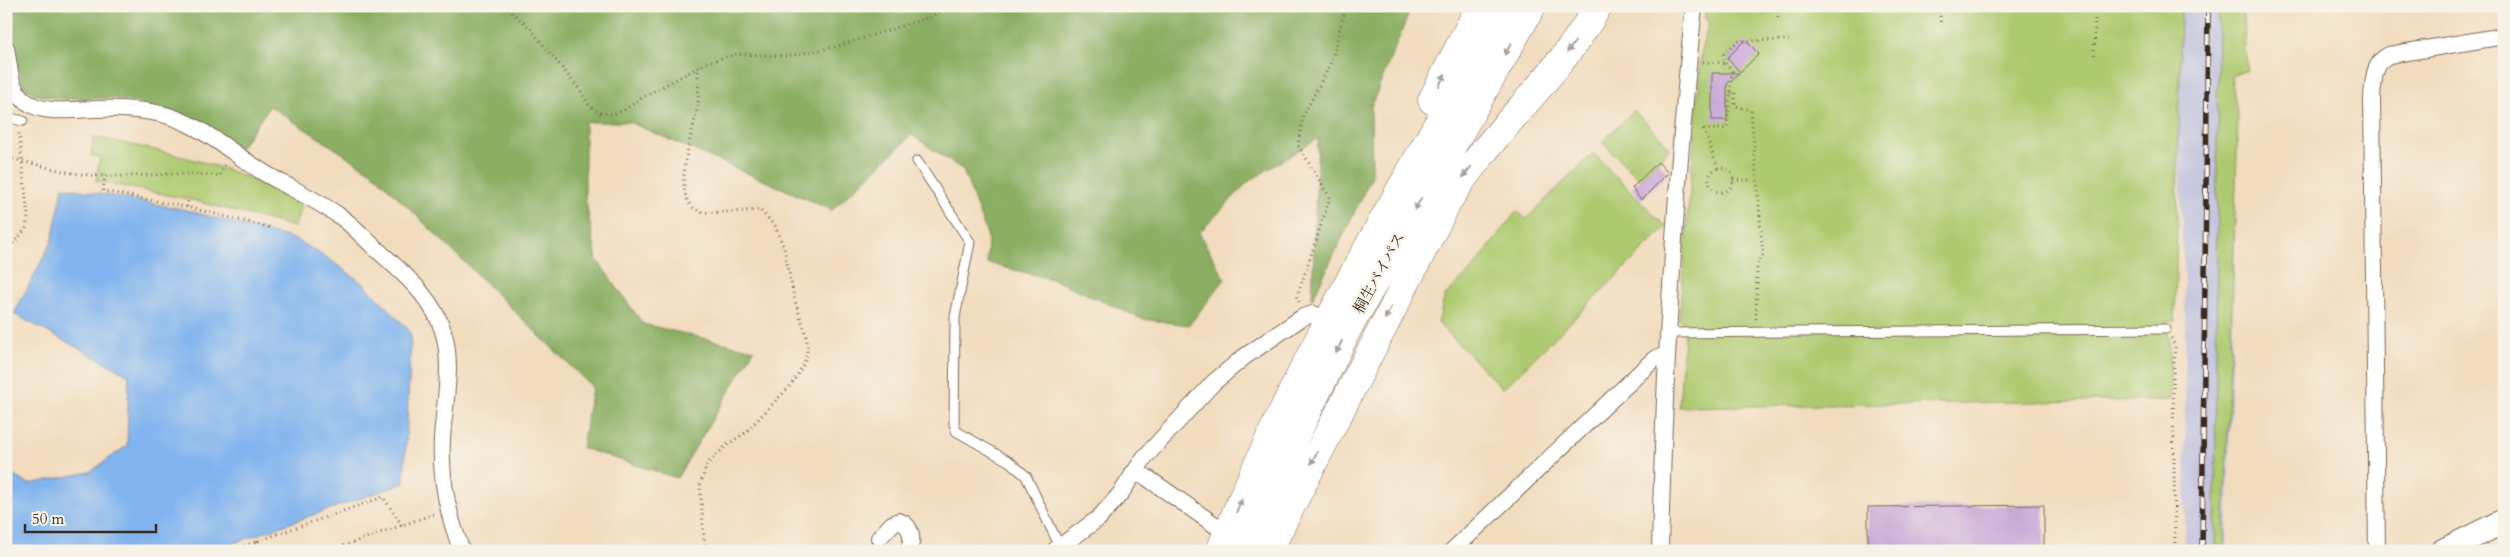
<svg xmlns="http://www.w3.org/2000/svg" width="2510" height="557" font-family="Cardo,'Noto Serif JP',serif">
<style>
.industrial{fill:#c1c2dd}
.green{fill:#aeca70;stroke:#747a47}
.forest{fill:#8aae62;stroke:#626c40}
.water{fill:#81b4ee;stroke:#5e6f86}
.building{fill:#c8a4d7}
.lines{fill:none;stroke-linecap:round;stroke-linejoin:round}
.lane-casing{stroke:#7b6856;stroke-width:11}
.street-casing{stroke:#7b6856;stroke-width:18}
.secondary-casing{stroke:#7b6856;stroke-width:26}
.highway-casing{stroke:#7b6856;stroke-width:29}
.path{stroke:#7b6856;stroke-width:3;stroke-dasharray:1 4;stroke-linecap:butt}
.lane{stroke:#fff;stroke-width:9}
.street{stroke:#fff;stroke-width:16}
.secondary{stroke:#fff;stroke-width:24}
.highway{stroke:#fff;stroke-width:28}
.rail-casing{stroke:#3b2a1e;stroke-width:5.5}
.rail{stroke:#f7f3e8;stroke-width:4;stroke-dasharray:11;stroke-linecap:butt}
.oneway{fill:#a79f9a}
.labels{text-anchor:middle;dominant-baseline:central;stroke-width:5;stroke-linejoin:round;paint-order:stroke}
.street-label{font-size:15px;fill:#3b2a1e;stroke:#f7f3e8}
</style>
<rect width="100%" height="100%" fill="#f7f3e8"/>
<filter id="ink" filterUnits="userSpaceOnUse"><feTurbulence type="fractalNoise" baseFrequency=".02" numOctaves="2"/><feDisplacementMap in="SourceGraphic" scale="10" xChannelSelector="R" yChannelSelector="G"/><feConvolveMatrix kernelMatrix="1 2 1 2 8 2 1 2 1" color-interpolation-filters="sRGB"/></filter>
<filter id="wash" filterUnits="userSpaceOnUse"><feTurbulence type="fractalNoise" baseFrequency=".0096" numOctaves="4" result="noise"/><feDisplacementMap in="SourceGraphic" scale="20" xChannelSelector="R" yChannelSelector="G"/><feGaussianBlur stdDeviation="1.12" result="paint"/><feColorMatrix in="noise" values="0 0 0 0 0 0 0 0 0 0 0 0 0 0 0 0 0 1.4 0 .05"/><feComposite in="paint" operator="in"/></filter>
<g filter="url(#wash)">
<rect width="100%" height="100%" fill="#f2dcbe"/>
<path class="industrial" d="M2176,6H2242L2247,70L2231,76L2238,120L2227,551H2185V311L2175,45Z"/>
<path class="green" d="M1704,6H2181L2175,321L2166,322L2170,348V400L1679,407L1685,325L1679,319L1702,47L1709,23L1705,19Z
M2218,6H2242L2247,70L2231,76L2238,120L2224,551H2215Z
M1634,110L1670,148L1640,180L1602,142Z
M94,137C138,146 182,155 225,169C251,178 277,191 302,202L295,227L188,199L96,181L100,157L91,155Z
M1593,153L1666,227L1503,389L1438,323L1445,296L1474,267L1517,211L1526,219Z"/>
<path class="forest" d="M8,6H1412L1371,106L1372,176L1312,300L1318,138L1248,182L1199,233L1225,279L1189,325L1142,319L1055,280L987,263L988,237L963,170L912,135L832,210L629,122H585V197L597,260L643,324L754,350L677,478L582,448L592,387L374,174L270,106L239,149L185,114L113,98L62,99L37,95L23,86L15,56Z"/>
<path class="water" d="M63,187L182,209L294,239L326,257L365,285L407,328L411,335L404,483L211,551H6V472L29,484L90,472L127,446L129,375L14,314L52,241Z"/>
<g id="blocks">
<path class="building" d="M1745,40L1759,54L1740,72L1727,58Z
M1712,73H1739L1727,84V120H1712Z
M1658,162L1668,173L1641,200L1632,188Z
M2044,505V551H1868V507Z"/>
</g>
</g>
<g filter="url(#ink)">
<use href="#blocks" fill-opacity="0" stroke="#7b6856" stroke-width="1"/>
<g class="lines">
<g class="lane-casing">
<path id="lane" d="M6,117L23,121
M917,161L970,242L955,317L954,424L956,431L1010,462L1026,476L1060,547
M1668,333L2166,329"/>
</g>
<g class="street-casing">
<path id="street" d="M6,48C10,69 9,95 32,105C50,114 75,109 94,109C115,108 137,109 157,113C198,121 231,153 266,174C290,188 315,199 338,215C351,223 362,236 373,246C400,271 434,297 444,334C453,368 444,404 442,439C440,477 448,516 462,551
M1133,473L1146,477L1215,525L1228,531
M879,538L892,524L899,521C912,526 914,539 908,551
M1054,551L1099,518L1121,493L1144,458L1214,382L1244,357L1303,317L1313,314L1328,319
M1452,551L1652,361L1658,357L1666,358
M1660,551C1664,369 1675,187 1694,6
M2377,551L2372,96C2374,79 2373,63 2389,55L2504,36"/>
</g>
<g class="secondary-casing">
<path id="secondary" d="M2443,551L2504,521"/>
</g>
<g class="highway-casing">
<path id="highway" d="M1432,100L1480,6
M1220,551C1298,360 1403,184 1506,6
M1245,551L1283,462L1347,330L1532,6
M1268,551L1448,201C1491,131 1558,78 1598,6"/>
</g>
<path class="path" d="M504,6L529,27L580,90L590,107L600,113L613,114L623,111L643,97L708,62L737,54L787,56L835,47L930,17L952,6
M1778,6V20
M1939,6L1941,26
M2094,55L2095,19
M1703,62L1725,63
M698,66C698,79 699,92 698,104C695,129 667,199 699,211C709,215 747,210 760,210L775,226L784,248L795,301L807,338V353L804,364L791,385L745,433L727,445L707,464L700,486L705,551
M1731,92H1735V106L1751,110L1763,255L1757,263L1756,322
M13,159C38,164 63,173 89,175C132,179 177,170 220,176L225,164
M1709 180a12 12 0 1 1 24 0a12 12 0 1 1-24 0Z
M1718,168L1704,130L1727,128L1732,71L1725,63L1724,54L1738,41L1789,40
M105,175L103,191L187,207L272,228
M1733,180H1751
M187,207L188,199
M6,251L26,229L28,216L19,133
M1299,302L1297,297L1330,198L1298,145L1303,116L1331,63L1346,6
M2171,338L2175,346L2173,378L2175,551
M257,541L260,551
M230,551L383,497L402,525
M329,551L434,514
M861,551L866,546"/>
<use href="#lane" class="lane"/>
<use href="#street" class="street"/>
<use href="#secondary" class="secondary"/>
<use href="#highway" class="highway"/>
<g class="rail-casing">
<path id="rail" d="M2202,551L2208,6"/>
</g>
<use href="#rail" class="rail"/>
</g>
<defs><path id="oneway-solid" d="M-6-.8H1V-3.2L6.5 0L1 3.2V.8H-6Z" transform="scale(1.25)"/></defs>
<g class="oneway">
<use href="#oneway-solid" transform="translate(1571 47) rotate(127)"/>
<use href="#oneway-solid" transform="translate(1508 49) rotate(120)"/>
<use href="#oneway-solid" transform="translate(1442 80) rotate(-63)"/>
<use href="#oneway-solid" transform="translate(1467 172) rotate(128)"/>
<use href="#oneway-solid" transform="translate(1418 204) rotate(120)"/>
<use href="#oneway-solid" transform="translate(1388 313) rotate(117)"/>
<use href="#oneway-solid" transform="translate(1339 347) rotate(116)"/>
<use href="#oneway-solid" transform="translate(1314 458) rotate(117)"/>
<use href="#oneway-solid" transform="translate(1239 506) rotate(-66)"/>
</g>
</g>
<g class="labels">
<g class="street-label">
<text transform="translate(1379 273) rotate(-61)">桐生バイパス</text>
</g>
</g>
<rect width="2510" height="557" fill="none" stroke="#f7f3e8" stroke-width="25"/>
<path d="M25 524v8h131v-8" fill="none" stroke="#3b2a1e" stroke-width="2.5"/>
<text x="32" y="524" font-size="15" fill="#3b2a1e" stroke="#f7f3e8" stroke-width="4" paint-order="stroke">50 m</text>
</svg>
